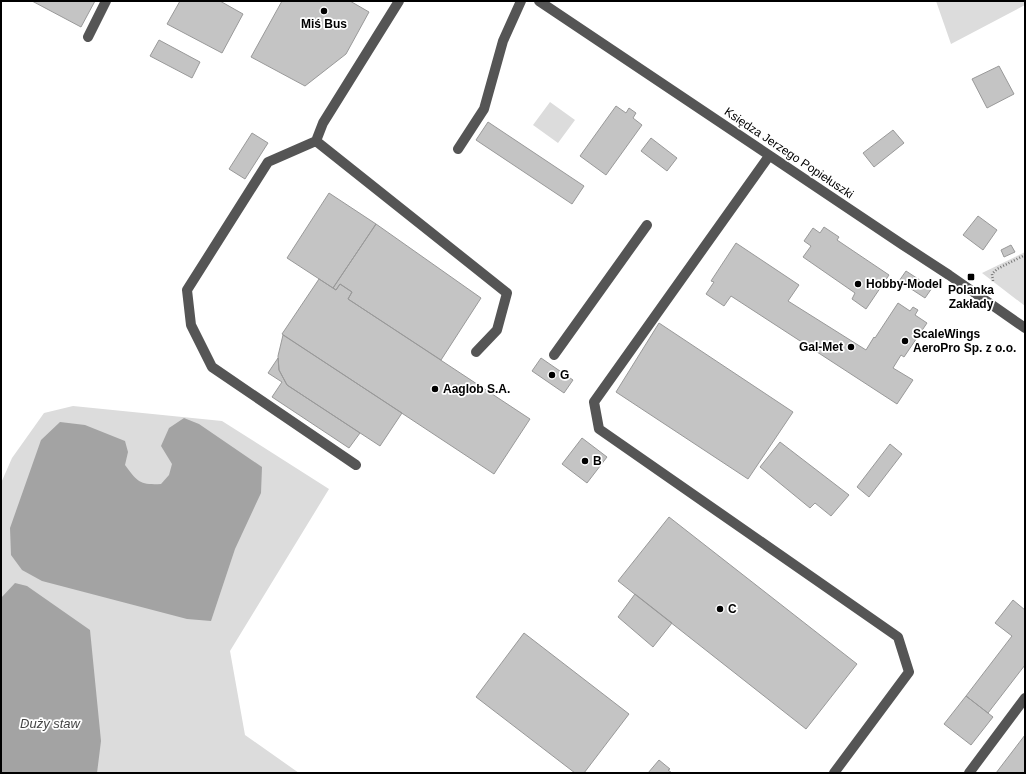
<svg xmlns="http://www.w3.org/2000/svg" width="1026" height="774" font-family="Helvetica,sans-serif">
<style>
.green{fill:#dcdcdc}
.water{fill:#a3a3a3}
.building{fill:#c4c4c4;stroke:#999}
.lines{fill:none;stroke-linecap:round;stroke-linejoin:round}
.path{stroke:#777;stroke-width:2.5;stroke-dasharray:1 2;stroke-linecap:butt}
.minor{stroke:#555;stroke-width:10}
.poi-dot{fill:#000;stroke:#fff;stroke-width:1.5}
.labels{text-anchor:middle;dominant-baseline:central;stroke-width:3.5;stroke-linejoin:round;paint-order:stroke}
.poi-label{font-size:12px;font-weight:bold;fill:#000;stroke:#fff;text-anchor:start}
.street-label{font-size:12px;fill:#000;stroke:#fff}
.water-label{font-size:13px;font-style:italic;fill:#444;stroke:#fff}
</style>
<rect width="100%" height="100%" fill="#fff"/>
<path class="green" d="M936,1H1025V5L951,44Z
M550,102L575,120L558,143L533,125Z
M1025,252V306L982,273Z
M73,406L222,421L329,489L230,651L245,735L299,773H1V483L12,458L44,413Z"/>
<path class="water" d="M184,418L199,424L262,467L261,493L235,549L211,621L187,619L42,581L22,570L11,555L10,528L41,440L60,422L85,425L125,441L128,452L125,465C138,482 139,485 161,484L169,475L172,464L161,446L169,428Z
M15,583L27,586L90,630L101,741L97,773H1V598Z"/>
<path class="building" d="M32,1H95L81,27Z
M180,1H220L243,14L222,53L167,24Z
M282,1H350L369,12L346,54L305,86L251,57Z
M159,40L200,62L192,78L150,56Z
M999,66L1014,94L987,108L972,79Z
M616,106L626,113L629,108L636,113L633,118L642,125L606,175L580,156Z
M488,122L584,186L572,204L476,140Z
M893,130L904,143L874,167L863,153Z
M252,133L268,143L245,179L229,169Z
M651,138L677,158L667,171L641,151Z
M329,193L376,224L333,288L287,258Z
M978,216L997,230L983,250L963,235Z
M376,224L481,298L441,360L348,299L352,292L340,284L336,290L333,288Z
M824,227L839,237L837,240L889,275L866,309L852,299L855,293L803,257L811,246L804,241L813,228L820,233Z
M736,243L799,285L788,301L866,350L874,337L875,338L898,303L910,311L913,307L918,310L915,315L927,323L904,357L901,355L893,368L913,380L897,404L731,296L724,306L706,294L714,282L711,281Z
M1011,245L1015,252L1004,257L1001,250Z
M906,271L932,288L925,298L899,281Z
M319,279L336,290L340,284L352,292L348,299L530,419L494,474L282,334Z
M659,323L793,412L748,479L616,392Z
M283,335L402,413L380,446L287,385L279,370L278,356Z
M278,358L279,370L287,385L360,433L349,448L272,397L282,382L268,373Z
M541,358L573,380L564,393L532,371Z
M582,438L607,457L587,483L562,464Z
M780,442L849,495L831,516L815,503L810,508L760,467Z
M890,444L902,454L869,497L857,487Z
M669,517L857,664L806,729L618,581Z
M635,594L672,623L653,647L618,617Z
M1013,600L1025,610V665L988,713L966,696L1012,636L995,623Z
M524,633L629,714L584,773H575L476,697Z
M966,696L993,717L971,745L944,724Z
M1025,735V773H996Z
M659,760L670,769L668,770L672,773H648Z"/>
<g class="lines">
<path class="path" d="M993,281L992,274L997,269L1025,255"/>
<path class="minor" d="M399,1L323,123L316,141L507,293L497,330L476,352
M539,1L903,245L949,275L1025,328
M88,37L106,1
M316,141L268,162L187,290L191,325L212,367L356,465
M458,149L484,109L503,41L521,1
M769,156L594,402L599,429L898,637L909,672L834,773
M554,355L647,225
M969,773L1025,698"/>
</g>
<g class="poi-dot">
<circle cx="324" cy="11" r="4"/>
<rect x="967" y="273" width="8" height="8" rx="2"/>
<circle cx="858" cy="284" r="4"/>
<circle cx="905" cy="341" r="4"/>
<circle cx="851" cy="347" r="4"/>
<circle cx="552" cy="375" r="4"/>
<circle cx="435" cy="389" r="4"/>
<circle cx="585" cy="461" r="4"/>
<circle cx="720" cy="609" r="4"/>
</g>
<g class="labels">
<g class="poi-label">
<text x="324" y="24" text-anchor="middle">Miś Bus</text>
<text x="866" y="284">Hobby-Model</text>
<text x="971" y="290" text-anchor="middle">Polanka<tspan x="971" dy="14">Zakłady</tspan></text>
<text x="913" y="334">ScaleWings<tspan x="913" dy="14">AeroPro Sp. z o.o.</tspan></text>
<text x="843" y="347" text-anchor="end">Gal-Met</text>
<text x="560" y="375">G</text>
<text x="443" y="389">Aaglob S.A.</text>
<text x="593" y="461">B</text>
<text x="728" y="609">C</text>
</g>
<g class="street-label">
<text transform="translate(789 153) rotate(34)">Księdza Jerzego Popiełuszki</text>
</g>
<g class="water-label">
<text x="50" y="723">Duży staw</text>
</g>
</g>
<rect width="1026" height="774" fill="none" stroke="#000000" stroke-width="4"/>
</svg>
